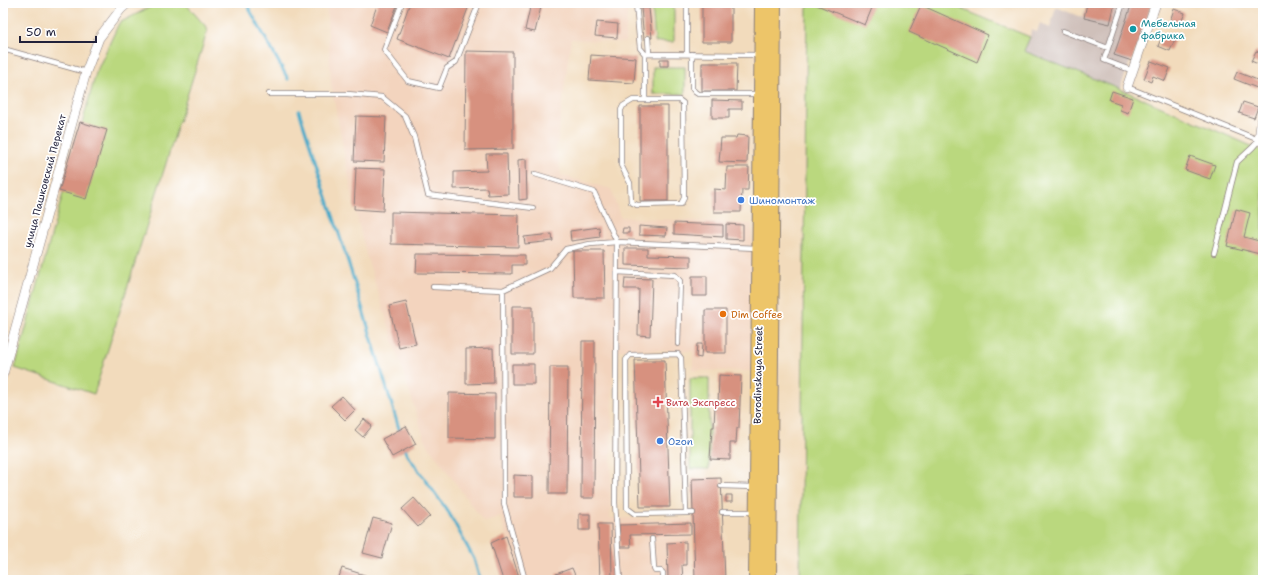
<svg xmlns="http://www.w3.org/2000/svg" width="1266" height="583" font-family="'Shantell Sans',sans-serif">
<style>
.built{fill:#f3d4be}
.industrial{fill:#cfc0ba}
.green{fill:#bad87e;stroke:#6e7d5c}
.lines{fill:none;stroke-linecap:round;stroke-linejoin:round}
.stream{stroke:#4aaac9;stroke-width:3}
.building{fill:#d7917f}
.service-casing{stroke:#8a7e7c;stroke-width:6}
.minor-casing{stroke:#8a7e7c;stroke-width:10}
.primary-casing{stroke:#8a7e7c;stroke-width:16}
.service{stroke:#fff;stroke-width:4.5}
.minor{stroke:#fff;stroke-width:9}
.primary{stroke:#edc569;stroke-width:14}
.culture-dot{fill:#0f9aa8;stroke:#fff;stroke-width:1.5}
.shop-dot{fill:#3f7fe0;stroke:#fff;stroke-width:1.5}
.food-dot{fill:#e8710a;stroke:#fff;stroke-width:1.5}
.health-dot{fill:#e0444e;stroke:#fff;stroke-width:1.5}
.labels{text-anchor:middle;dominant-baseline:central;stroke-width:3.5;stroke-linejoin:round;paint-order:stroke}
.culture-label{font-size:10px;fill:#0d838f;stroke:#fff;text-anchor:start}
.street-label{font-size:10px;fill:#22223b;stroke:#fff}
.shop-label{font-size:10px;fill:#366cbe;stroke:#fff;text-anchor:start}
.food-label{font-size:10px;fill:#c56008;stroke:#fff;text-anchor:start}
.health-label{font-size:10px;fill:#be3a42;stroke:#fff;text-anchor:start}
</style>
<rect width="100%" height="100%" fill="#fff"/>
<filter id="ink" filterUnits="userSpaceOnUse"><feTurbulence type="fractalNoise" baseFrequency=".025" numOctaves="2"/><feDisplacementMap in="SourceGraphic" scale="8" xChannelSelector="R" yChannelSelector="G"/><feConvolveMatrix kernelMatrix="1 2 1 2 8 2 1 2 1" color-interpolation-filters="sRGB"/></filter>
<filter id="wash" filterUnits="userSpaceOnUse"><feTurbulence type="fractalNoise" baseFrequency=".012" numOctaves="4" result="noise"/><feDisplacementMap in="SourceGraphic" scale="16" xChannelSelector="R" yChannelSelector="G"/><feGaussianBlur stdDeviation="0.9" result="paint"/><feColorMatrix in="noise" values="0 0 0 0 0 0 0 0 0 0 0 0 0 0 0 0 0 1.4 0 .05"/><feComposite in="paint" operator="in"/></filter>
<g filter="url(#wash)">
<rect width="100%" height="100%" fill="#f2dbbc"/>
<path class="built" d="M326,3H628L625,43L571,39L556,149L561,175L611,189L620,217L752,224L751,371L693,370V351L613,350L610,518L692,519V580H521L501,516L484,522L425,441L367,257L356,214L331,84Z"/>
<path class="industrial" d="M1087,3H1152L1120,89L1024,51L1030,37L1031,30L1037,32L1040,23L1050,28L1056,7L1083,18Z"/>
<path class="green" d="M158,3H185L208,29L94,394L15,368L96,73L119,23Z
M642,3H674V42H655L652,5L642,6Z
M813,3H947L1030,37L1024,51L1120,89L1263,151V562L1259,580H800L807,8Z
M653,67H685V94H653Z
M690,378H709V469H690Z"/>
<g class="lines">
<path class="stream" d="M246,3L288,79
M299,111L352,274L400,432
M405,447L407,454L449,513L474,559L480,580"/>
</g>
<g id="blocks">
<path class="building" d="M378,3H398L387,32L370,25Z
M410,3H470L449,59L397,39Z
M531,3H542L535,32L525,30Z
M702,3H731V42H702Z
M812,3H874L865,25Z
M1087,3H1115L1110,24L1084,18Z
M1132,3H1152L1132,61L1114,55Z
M921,5L988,35L977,62L909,32Z
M641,8H649L652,38L644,39Z
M1174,9L1185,13L1180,25L1170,21Z
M597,22L618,24L617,38L595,36Z
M1163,34L1175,39L1170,51L1158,46Z
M466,51L513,52V149L465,150Z
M1256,51L1263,54V66L1251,61Z
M591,55L636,58L634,83L589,80Z
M660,59H668V66H660Z
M1151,61L1170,68L1165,81L1153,76L1151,82L1144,79Z
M702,63H737L736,91H702Z
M1237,72L1260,81L1257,88L1234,79Z
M1112,91L1133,98L1128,113L1120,110L1121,104L1109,100Z
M712,100L742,101V109H729V118H712Z
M1243,102L1258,107L1254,118L1239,113Z
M640,106H668V201H640Z
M356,116L386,117L384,162L354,161Z
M80,122L107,130L86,199L59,191Z
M737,135L748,136L747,163L719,162L721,138H736Z
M486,154H507L508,194L488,195L487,188L454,189V172L487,171Z
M1190,156L1215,165L1210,179L1185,170Z
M526,159L527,199L519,200L518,160Z
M727,167H749L748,190H742L741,212H714V189L726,190Z
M356,168L385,169L383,211L354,209Z
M1236,209L1250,213L1244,237L1263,242L1261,254L1227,246Z
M391,212L519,215L518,247L391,244Z
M674,223L723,225V237L674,234Z
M726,224L743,225V240L726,239Z
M639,226L667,228L666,236L639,235Z
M599,227L600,237L571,241L570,231Z
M623,228H629V233H622Z
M552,234L553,241L525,244L524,237Z
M625,248H648V255L691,256V267L625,265Z
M573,251H604L605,298H574Z
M417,254L525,255V265H512V274L416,273Z
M692,276H707V296H692Z
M625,278L652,279L650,336L638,335L639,289H624Z
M406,302L416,344L399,348L389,306Z
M512,306H533V354H512Z
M705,310H726V353H705Z
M582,341H595L594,498H581Z
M697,344H702L701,358L696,357Z
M493,348L494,383L466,384V349Z
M635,360H665L670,507H640Z
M512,364H534V384H512Z
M550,367H568L567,494H549Z
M719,375L741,376L739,428H737L736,443H730V460L710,459L712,427H714L715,405H718Z
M449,393L495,394V439L449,438Z
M342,396L355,410L345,420L331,406Z
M364,419L372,426L363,437L355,430Z
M406,426L416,444L392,457L382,439Z
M514,475L533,476V497H514Z
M721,478L725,580H695L692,479Z
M726,495H732V502H726Z
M414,498L430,516L418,527L402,509Z
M579,514H590V530H579Z
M373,518L392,523L382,558L363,553Z
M691,523V534L630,535L631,547H620L619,525Z
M598,524H611L612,580H600Z
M506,536L520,580H503L491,543Z
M686,542V565H682L683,580H668L667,543Z
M342,568L381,580H338Z
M572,568L577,580H558L556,574Z"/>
</g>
</g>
<g filter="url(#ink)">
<use href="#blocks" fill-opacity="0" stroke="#8a7e7c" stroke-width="1"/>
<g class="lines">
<g class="service-casing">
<path id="service" d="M402,3L384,50L408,81L439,88L447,68L456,62L479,3
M636,3L640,48L645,54V100
M1123,3L1104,60L1133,71
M1063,31L1108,48
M648,38L649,54
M3,49L86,72
M645,54L760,55
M687,54V3
M692,54V88L695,92L698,94H760
M1127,87L1259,140L1253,147L1237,162L1214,253
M269,94H347L382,97L405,116L414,137L428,195L533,208
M633,100H679L683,103L684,198L681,204L637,205L631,202L630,183L621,165V110L623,106Z
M617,272L675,275L680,281L678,344
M433,287L503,290L550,268L566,249L590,244L617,242L594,192L535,174
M503,290L504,504L525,580
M678,354L681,358L686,513L635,514L627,508L626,360L630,355Z
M721,486L755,487
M722,512H755
M686,513H693
M652,539L654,569L655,571H661L663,573V580
M620,580L615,503L617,242L757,248"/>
</g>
<g class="minor-casing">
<path id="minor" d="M1127,87L1156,3
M1263,118L1261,124L1259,140L1263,142
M3,374L86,72L99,38L121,9L128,3"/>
</g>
<g class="primary-casing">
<path id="primary" d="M756,580L762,3
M769,580L774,3"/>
</g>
<use href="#service" class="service"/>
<use href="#minor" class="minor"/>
<use href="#primary" class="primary"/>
</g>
</g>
<circle class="culture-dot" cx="1133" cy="29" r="4"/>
<g class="shop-dot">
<circle cx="741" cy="200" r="4"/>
<circle cx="660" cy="441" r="4"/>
</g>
<circle class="food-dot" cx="723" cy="314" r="4"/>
<path class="health-dot" d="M656 396h4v4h4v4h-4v4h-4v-4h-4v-4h4z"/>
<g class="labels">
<g class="culture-label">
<text x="1141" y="23">Мебельная<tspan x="1141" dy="12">фабрика</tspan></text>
</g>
<g class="street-label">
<text transform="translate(45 181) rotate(-75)">улица Пашковский Перекат</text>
<text transform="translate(758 375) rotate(-89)">Borodinskaya Street</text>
</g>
<g class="shop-label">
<text x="749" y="200">Шиномонтаж</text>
<text x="668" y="441">Ozon</text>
</g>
<g class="food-label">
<text x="731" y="314">Dim Coffee</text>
</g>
<g class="health-label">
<text x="666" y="402">Вита Экспресс</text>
</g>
</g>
<rect width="1266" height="583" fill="none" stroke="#fff" stroke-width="16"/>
<path d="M20 36v6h76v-6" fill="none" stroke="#22223b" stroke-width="2"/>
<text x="26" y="36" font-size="12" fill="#22223b" stroke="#ffffff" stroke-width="3" paint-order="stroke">50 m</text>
</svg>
